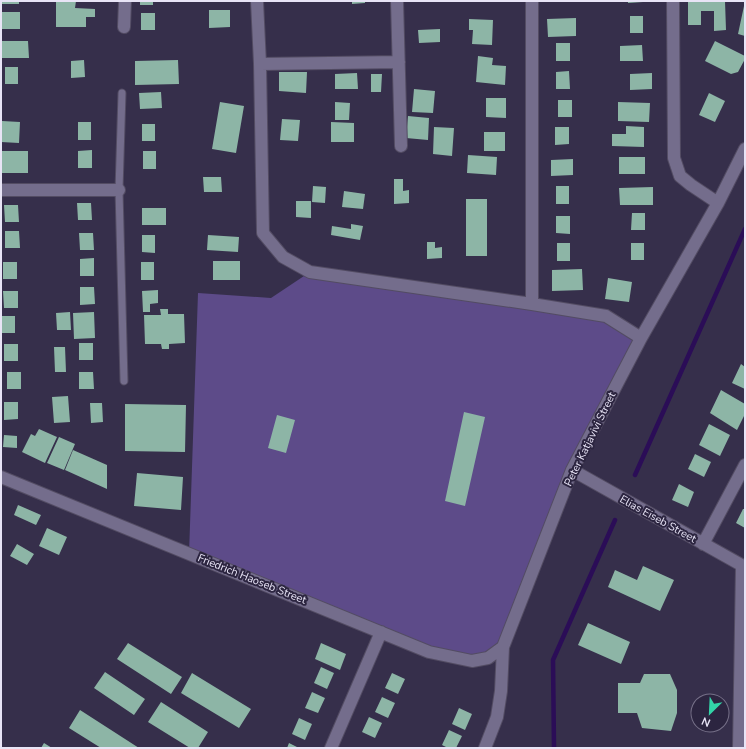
<svg xmlns="http://www.w3.org/2000/svg" width="746" height="749" font-family="'Nunito Sans',sans-serif">
<style>
.green{fill:#5d4b89}
.lines{fill:none;stroke-linecap:round;stroke-linejoin:round}
.stream{stroke:#2b0d57;stroke-width:4.5}
.building{fill:#8db5a6}
.lane-casing{stroke:#534c63;stroke-width:9}
.street-casing{stroke:#534c63;stroke-width:14}
.lane{stroke:#746d8c;stroke-width:7}
.street{stroke:#746d8c;stroke-width:12}
.labels{text-anchor:middle;dominant-baseline:central;stroke-width:4;stroke-linejoin:round;paint-order:stroke}
.street-label{font-size:11px;fill:#e8e4f6;stroke:#2c2540}
</style>
<rect width="100%" height="100%" fill="#362f4b"/>
<path class="green" d="M310,272L606,316L641,338L572,470L503,647L488,658L429,652L189,554L198,293L271,298Z"/>
<g class="lines">
<path class="stream" d="M635,475L745,229
M554,748L553,660L615,520"/>
</g>
<path class="building" d="M2,1H19V4H2Z
M56,1H76L75,8L95,9V17H86V27H56Z
M140,1H153V5H140Z
M352,1H365V3L352,4Z
M628,1H643V2L628,3Z
M688,1H725L726,30L714,31V11H701V25H688Z
M744,6H745V36L738,34Z
M209,10H230V27L209,28Z
M1,12H20V29H1Z
M141,13H155V30H141Z
M630,16H643V33H630Z
M576,18V36L548,37L547,19Z
M469,19L493,20L492,45L472,44L473,30H469Z
M440,29V42L419,43L418,30Z
M1,41H28L29,58H1Z
M715,41L745,56V59L738,72L731,74L705,61Z
M556,43H570V61H556Z
M642,45L643,61H620V46Z
M478,56L493,58L492,65L506,66L505,85L476,82Z
M84,60L85,77L71,78V61Z
M178,60L179,84L135,85V61Z
M5,67H18V84H5Z
M569,71L570,89H556V72Z
M279,72H307L306,93L279,91Z
M357,73L358,89H335V74Z
M652,73V89L630,90V74Z
M371,74H382L381,92H371Z
M414,89L435,91L433,113L412,112Z
M161,92L162,108L140,109L139,93Z
M709,93L725,101L715,122L699,115Z
M486,98H506V118L486,117Z
M558,100H572V117H558Z
M220,102L244,106L236,153L212,149Z
M335,102L350,103L349,120H335Z
M618,102L650,103L649,122L618,121Z
M408,116L429,118L428,140L406,138Z
M282,119L300,120L298,141L280,140Z
M2,121L20,122L19,143L1,142Z
M78,122H91V140H78Z
M331,122L354,123V142H331Z
M142,124H155V141H142Z
M626,126L644,127V147L612,146V134H626Z
M434,127L454,128L452,156L433,154Z
M555,127H569V144L555,145Z
M484,132H505V151H484Z
M92,150V168H78V151Z
M1,151H28V173H1Z
M143,151H156V169H143Z
M468,155L497,157L496,175L467,173Z
M619,157H645V174H619Z
M573,159V175L551,176V160Z
M203,177H221L222,192H204Z
M394,179H403V191L409,190V203L394,204Z
M313,186L326,187L325,203L312,202Z
M556,186H569V204H556Z
M653,187V205H620L619,188Z
M344,191L365,194L363,209L342,207Z
M466,199H487V256H466Z
M296,201H311V218L296,217Z
M77,203H91L92,220H78Z
M4,205H18L19,222H5Z
M142,208H166V225H142Z
M632,213H645V230H631Z
M556,216H570V234L556,233Z
M351,224L363,226L360,240L331,235L332,226L351,229Z
M5,231H19L20,248H5Z
M79,233H93L94,250H80Z
M142,235H155V253L142,252Z
M208,235L239,237L238,252L207,250Z
M427,242H435V248L442,247V258L427,259Z
M557,243H570V261H557Z
M631,243H644V260H631Z
M94,258V276H80V259Z
M213,261H240V280H213Z
M3,262H17V279H3Z
M141,262H154V280H141Z
M582,269L583,290L552,291V270Z
M608,278L632,282L629,302L605,299Z
M80,287H94L95,304L80,305Z
M158,290V303L150,304V312H143L142,291Z
M3,291H18V308H4Z
M160,309H168V314H184L185,343L169,344V349H162L161,344H145L144,315H161Z
M70,312L71,330H57L56,313Z
M94,312L95,338L74,339L73,313Z
M1,316H15V333H1Z
M79,343H93V360H79Z
M4,344H18V361H4Z
M54,347H65L66,372H55Z
M741,364L745,367V389L732,383Z
M7,372H21V389H7Z
M79,372H93L94,389H79Z
M721,390L745,404V414L737,430L710,413Z
M68,396L70,422L54,423L52,397Z
M4,402H18V419L4,420Z
M90,403H102L103,422L91,423Z
M125,404L186,405L185,452L125,451Z
M464,412L485,417L465,506L445,501Z
M277,415L295,420L286,453L268,448Z
M709,424L730,435L720,456L699,445Z
M39,429L57,437L45,463L22,452L31,434L35,436Z
M4,435L17,436V448L3,447Z
M59,437L75,444L64,470L47,463Z
M73,450L107,465V489L65,470Z
M695,454L711,462L704,477L688,469Z
M137,473L183,477L181,510L134,506Z
M679,484L694,492L688,507L672,500Z
M18,505L41,515L36,525L14,515Z
M743,509H745V528L736,523Z
M47,528L67,537L59,555L39,546Z
M17,544L34,554L27,565L10,556Z
M643,566L674,580L660,611L608,587L615,570L637,580Z
M588,623L630,642L621,664L578,645Z
M128,643L182,677L171,694L117,659Z
M321,643L346,654L340,670L315,659Z
M321,667L334,673L327,689L314,683Z
M105,672L145,699L134,715L94,688Z
M192,673L251,709L239,728L181,693Z
M392,673L405,679L398,694L385,688Z
M644,674H670L677,690V713L671,731L642,728L637,713H618V683H640Z
M312,692L325,698L318,713L305,708Z
M382,697L395,703L388,718L375,712Z
M161,702L208,732L198,748H190L148,722Z
M459,708L472,714L465,730L452,724Z
M80,710L139,748H101L69,728Z
M369,717L382,723L375,738L362,732Z
M299,718L312,724L305,740L292,734Z
M449,730L462,736L456,748H448L442,745Z
M44,743L52,748H41Z
M289,743L299,748H287Z"/>
<g class="lines">
<g class="lane-casing">
<path id="lane" d="M122,93L119,190L124,381"/>
</g>
<g class="street-casing">
<path id="street" d="M257,1L260,64L263,233L283,257L310,272L532,304L606,316L641,338
M397,1L401,146
M673,1L674,158L680,176L691,185L718,203
M124,27L125,1
M260,64L399,62
M1,190H119
M532,304V1
M572,470L745,567
M1,477L429,652L472,661L488,658L503,647
M703,544L745,465
M331,748L381,632
M485,748L497,717L501,691L503,647L572,470L641,338L718,203L745,149
M739,748L742,565"/>
</g>
<use href="#lane" class="lane"/>
<use href="#street" class="street"/>
</g>
<g class="labels">
<g class="street-label">
<text transform="translate(590 439) rotate(-64)">Peter Katjavivi Street</text>
<text transform="translate(658 519) rotate(29)">Elias Eiseb Street</text>
<text transform="translate(252 579) rotate(22)">Friedrich Haoseb Street</text>
</g>
</g>
<rect width="746" height="749" fill="none" stroke="#e8e4f6" stroke-width="4"/>
<g transform="translate(710 713) rotate(204)"><circle r="19" fill="#2c2540" stroke="#777189"/>
<path d="M0-3L7 15L0 10L-7 15Z" fill="#33d4a8"/>
<text y="-6" font-size="11" font-weight="bold" text-anchor="middle" fill="#e8e4f6">N</text>
</g>
</svg>
